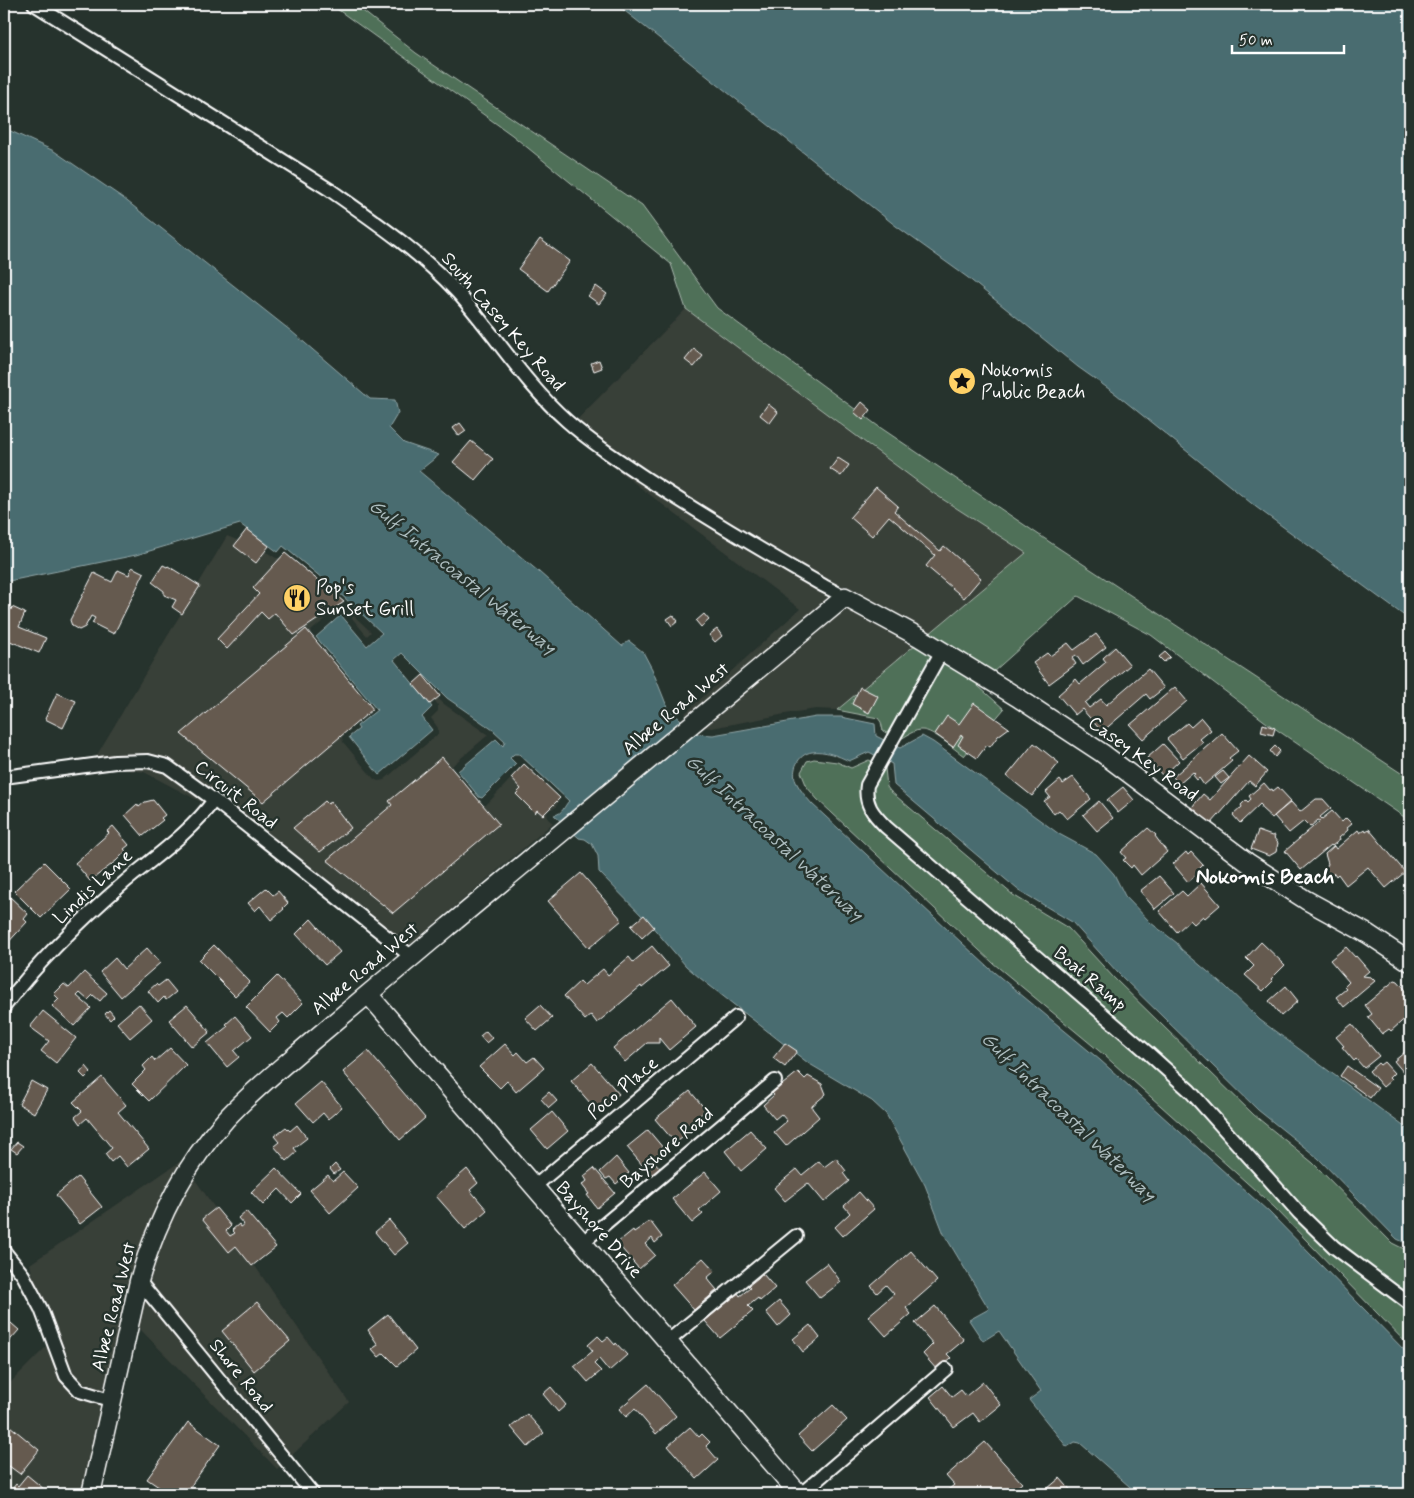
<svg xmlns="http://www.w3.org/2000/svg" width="1414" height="1498" font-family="Mynerve,sans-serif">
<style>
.built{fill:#393f38}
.green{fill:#507059;stroke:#a8b8ac}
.water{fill:#496c70;stroke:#92a7a9}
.building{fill:#655a50;stroke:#fff}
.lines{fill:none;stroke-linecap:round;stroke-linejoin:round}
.street-casing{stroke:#fff;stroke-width:16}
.secondary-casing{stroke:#fff;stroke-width:21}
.street{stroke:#26332d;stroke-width:12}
.secondary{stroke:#26332d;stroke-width:18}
.labels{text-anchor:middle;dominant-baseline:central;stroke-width:5;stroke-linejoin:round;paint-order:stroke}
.street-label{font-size:19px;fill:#fff;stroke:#26332d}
.poi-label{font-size:19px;fill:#fff;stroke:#26332d;text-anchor:start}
.water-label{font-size:20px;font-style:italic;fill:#adbdbf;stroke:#26332d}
.quarter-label{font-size:21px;font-weight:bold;fill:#fff;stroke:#26332d}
</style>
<rect width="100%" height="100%" fill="#26332d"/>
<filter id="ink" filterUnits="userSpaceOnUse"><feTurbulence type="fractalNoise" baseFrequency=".02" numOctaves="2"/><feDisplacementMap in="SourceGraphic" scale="10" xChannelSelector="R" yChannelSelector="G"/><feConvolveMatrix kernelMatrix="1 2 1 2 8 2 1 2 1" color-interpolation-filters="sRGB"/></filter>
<g filter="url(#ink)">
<path class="built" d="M686,309L933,493L1027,553L929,634L850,590L846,585L843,587L841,585L838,591L688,716L685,713L800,609L566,431Z
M227,536L268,553L276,558H281L330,593L371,632L367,636L346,611L340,608L336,610L311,631L309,634L343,733L342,737L343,742L374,779L378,781L384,780L438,734V728L431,718L438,711V705L416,677L444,704L488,735L453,765L451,769L482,805H486L523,766L559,801L555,808L550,809L547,812L548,819L553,823L403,951L222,813L144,772L91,765Z
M847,607L916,644L837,710L816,709L796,712L712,728L702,727Z
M181,1161L183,1163L168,1188L148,1230L131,1278L82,1494H4V1389L49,1344L30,1264Z
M194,1178L349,1402L277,1469L138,1327L147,1284L157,1253L171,1219Z"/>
<path class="green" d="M330,4H354L416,53L642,206L717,308L878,426L1054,545L1410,779V821L1267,723L1151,635L1078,596L992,673L929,634L1026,553L933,493L686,309L671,264L512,135Z
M916,644L980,684L978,686L1004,709L964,756C954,749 933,730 922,730C915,729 905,737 899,740L883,731L881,722L878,718L837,710Z
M814,759L837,762L851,768L869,760L885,768L887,787L890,791L1013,895L1068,928L1114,978L1254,1115L1313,1163L1392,1243L1410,1252V1347L1274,1207L1104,1055L993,963L817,799L807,787L801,772L807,761Z"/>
<path class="water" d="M616,4H1410V620L1256,507L1116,394L1078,367L967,277L896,226Z
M4,128L54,151L123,198L291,331L370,399L395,400L398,413L389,428L404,443L439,455L419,471L539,572L622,646L629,641L643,652L652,669L668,709L698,734L713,735L816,717H841L875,724L876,736L900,748L922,736L933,742L1059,834L1096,854L1114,874L1125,896L1151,923L1177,943L1181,949L1226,987L1260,1020L1410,1131V1245L1397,1239L1318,1158L1258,1110L1118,973L1072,922L1017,889L894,785L892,764L869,752L849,761C839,756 824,750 812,752C798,754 791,770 796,782C800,790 806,797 812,804L989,968L1100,1060L1269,1212L1410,1356V1494H1138L1080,1443L1075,1442L1067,1447L1029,1400L1041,1391L999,1331L983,1341L969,1320L989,1309L944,1234L925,1185L886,1114L872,1101L808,1063L700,978L686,966L650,924L599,872L598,856L592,844L585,839L579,838L554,815C563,814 564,806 569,801L519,754H514L510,758L516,764L482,798L479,797L458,771L496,739L503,746L505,741L493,730L447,698L402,653L394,660L432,707L422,717L432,730L379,775L349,737L359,729L357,726L377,710L316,637L341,615L367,646L382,633L334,588L283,546L278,552L240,524L136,555L4,582V388L7,387L11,376L4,366Z"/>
<path class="building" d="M540,239L570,261L548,291L518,269Z
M596,286L607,294L599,304L588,296Z
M694,349L703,356L694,367L685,360Z
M599,360L602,368L594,371L591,363Z
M862,402L871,410L863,420L854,412Z
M768,404L778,412L770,423L760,415Z
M460,423L466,431L459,436L453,428Z
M471,441L493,459L475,480L453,462Z
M838,458L849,465L841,476L830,469Z
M876,487L898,506L894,511L940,551L944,546L981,578L964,598L926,566L935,555L889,516L872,536L850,517Z
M247,529L269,546L256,563L234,546Z
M285,553L344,602L294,635L275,613L268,619L261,612L227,649L217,639L259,594L253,588Z
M163,565L167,567L168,566L200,586L182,614L172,607L176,600L164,595V591L152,582Z
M132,567L144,573L114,634L92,623L95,618L91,616L85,627L79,630L72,626L70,620L94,573L112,582L118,570L129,575Z
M4,607L11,610L12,607L25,613L19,627L46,638L39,653L5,639L4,642Z
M704,614L709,620L701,627L696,621Z
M673,615L678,621L672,626L667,619Z
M306,629L373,709L263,802L181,734Z
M717,629L722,636L715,642L709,635Z
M1096,634L1106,647L1083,665L1076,655L1072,658L1076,664L1049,684L1033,663L1047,653L1050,656L1068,643L1074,650Z
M1115,647L1130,665L1085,703L1089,708L1101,699L1106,705L1148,669L1164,688L1150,699L1146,694L1102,732L1082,709L1075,715L1058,695L1076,679L1080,684L1106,662L1103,658Z
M1165,652L1170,657L1164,662L1159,657Z
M423,675L440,696L430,704L413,684Z
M860,687L878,696L869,713L852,704Z
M1175,687L1187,701L1143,739L1130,725Z
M57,693L76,701L63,728L45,719Z
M974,703L1009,728L998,736L990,747L987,745L977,758L958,745L963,736L961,735L953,747L935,734L947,716L959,724Z
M1201,718L1211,730L1200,739L1203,742L1183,758L1167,739L1187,723L1191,727Z
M1263,724L1275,728L1273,735L1261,732Z
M1222,733L1238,751L1229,758L1232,761L1204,785L1199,778L1197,780L1193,775L1195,774L1193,772L1179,784L1173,777Z
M1034,743L1059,763L1032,796L1007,776Z
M1163,744L1179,761L1163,776L1147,758Z
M1275,746L1280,751L1275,757L1270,751Z
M1249,756L1267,772L1255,786L1249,781L1211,824L1192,807L1203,794L1210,800Z
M442,757L499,824L393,913L327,860L392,805L389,801Z
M524,764L560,798L543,815L537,810L535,813L516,794L521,789L511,778Z
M1223,771L1229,778L1221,784L1215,777Z
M1073,777L1091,799L1067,819L1059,810L1054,814L1044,801L1050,797L1046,792L1060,780L1063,784Z
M1264,783L1270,790L1272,789L1273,791L1278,787L1291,801L1272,818L1261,808L1262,806L1260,804L1240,823L1233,815L1242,807L1241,805L1246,800L1248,802L1251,799L1249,796Z
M1123,787L1134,800L1118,813L1107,800Z
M1316,799H1323L1331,808L1320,817L1322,819L1332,811L1342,822L1346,818L1352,824L1347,828L1348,830L1339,838L1340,840L1332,846L1331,845L1301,870L1285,851L1320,821L1318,820L1310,827L1304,821L1289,833L1274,816L1291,802L1300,812Z
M153,800L165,815L161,818L163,820L143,836L125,815L137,804L139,807L145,802Z
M325,801L328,804L331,802L351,828L320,852L293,828Z
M1099,801L1113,818L1097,831L1083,815Z
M113,826L129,845L124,849L126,851L116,861L90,881L75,863L109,833L107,831Z
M1148,828L1156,835L1155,836L1167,852L1141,875L1133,865L1131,868L1123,860L1126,858L1121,852Z
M1365,829L1366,831L1369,829L1405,872L1386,888L1368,867L1346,885L1338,874L1336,876L1334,873L1330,877H1327L1323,871L1328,864L1325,854L1334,846L1336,849L1358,830L1360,833Z
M1258,831L1272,836L1274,835L1275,836L1274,838L1278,843L1276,852L1269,856L1251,849Z
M1186,852L1188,855L1191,852L1203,865L1199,869L1201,871L1188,882L1173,864Z
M44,862L71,889L41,918L14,891Z
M581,873L622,920L589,948L548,901Z
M1159,876L1174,893L1155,909L1140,891Z
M1201,883L1220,905L1205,918L1203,916L1194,924L1190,920L1177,932L1159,911L1182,891L1187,896Z
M1410,885V900L1403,892Z
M266,888L273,895L278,891L288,903L283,908L284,909L271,920L260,906L255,911L248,903Z
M8,895L28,914L24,919L27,922L4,947V900Z
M644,915L654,927L642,938L631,926Z
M311,919L340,952L325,965L296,934Z
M1261,942L1285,965L1271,979L1273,981L1263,991L1245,975L1254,966L1246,958Z
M214,945L250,982L235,996L199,960Z
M652,946L669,966L642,988L641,986L597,1023L591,1015L585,1020L564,996L580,981L584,985L603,969L608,975L629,957L633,962Z
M1346,947L1355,957L1356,956L1369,971L1363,976L1371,977L1375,981L1344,1007L1336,997L1346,989L1344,987L1349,982L1330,960Z
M147,948L160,963L121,997L100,972L115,958L124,969Z
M84,972L107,993L100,1001L93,995L88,1000L80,993L77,996L91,1008L74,1026L52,1006L59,999L54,994L64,984L69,988Z
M277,976L303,1003L288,1018L283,1013L277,1018L280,1022L270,1032L246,1007Z
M166,980L176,992L166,1000L164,997L158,1003L148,991L156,984L158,986Z
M1395,980L1398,981L1410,995V1014L1391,1031L1389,1029L1382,1034L1368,1017L1372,1014L1365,1005Z
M1286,986L1298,1001L1281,1016L1269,1001Z
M672,998L696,1027L669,1050L659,1038V1043H647L625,1062L613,1048Z
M139,1004L152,1019L130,1038L117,1023Z
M187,1005L210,1032L192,1047L169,1020Z
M540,1005L552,1018L537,1031L525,1018Z
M109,1010L114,1016L110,1020L105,1014Z
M43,1011L76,1038L56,1063L41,1051L49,1041L30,1027Z
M235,1016L252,1036L234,1051L239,1057L227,1067L207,1043L228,1026L226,1024Z
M1352,1024L1379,1056L1364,1068L1356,1059L1354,1061L1342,1047L1344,1046L1336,1037Z
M486,1031L492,1038L486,1043L480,1036Z
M785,1043L797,1051L785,1067L773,1058Z
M505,1044L515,1055L518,1052L527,1062L534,1057L544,1068L516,1092L507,1081L500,1088L479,1067Z
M170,1048L186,1065L149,1101L132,1084L146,1070L143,1066L152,1057L155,1061Z
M1410,1048V1071L1409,1070L1405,1074L1394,1061Z
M368,1051L425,1118L400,1140L343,1072Z
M1384,1062L1394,1073L1389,1078L1391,1080L1383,1087L1369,1071L1378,1063L1380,1065Z
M592,1063L619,1094L598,1112L571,1081Z
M86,1066L91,1072L85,1078L80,1073Z
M1347,1066L1378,1088L1370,1098L1340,1076Z
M798,1072L805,1079L808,1076L822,1084L826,1094L812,1106V1108L819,1117L786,1146L774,1132L787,1121L781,1114L775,1119L763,1105L774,1095L772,1093Z
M102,1077L126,1105L118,1112L149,1149L127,1167L118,1156L111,1162L105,1154L112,1148L87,1118L80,1124L75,1117L82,1111L73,1102Z
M31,1081L47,1090L34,1113L19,1104Z
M321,1082L342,1107L328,1119L323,1113L313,1122L296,1103Z
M690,1091L706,1110L684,1129L688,1133L677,1142L674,1138L672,1139L655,1119Z
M549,1092L557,1101L549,1108L541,1099Z
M552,1112L568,1131L547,1149L531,1130Z
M297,1125L307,1138L294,1148L297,1152L287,1161L274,1146L279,1142L274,1136L286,1127L290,1131Z
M648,1130L664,1149L643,1166L627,1147Z
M750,1130L767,1149L741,1171L725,1151Z
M17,1142L23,1146L17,1153L11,1149Z
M616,1157L629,1173L616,1184L610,1177L606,1179L600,1172Z
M836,1158L846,1171L843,1173L849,1181L824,1202L808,1183L785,1201L774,1188L797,1169L802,1175L819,1161L824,1167Z
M653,1160L660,1168L652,1176L645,1167Z
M335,1164L340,1170L334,1174L330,1169Z
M276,1168L301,1194L292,1203L279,1189L263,1205L251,1192Z
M594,1168L615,1193L597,1208L587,1195L589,1194L582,1185L587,1181L584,1176Z
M467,1169L478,1183L470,1190L487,1210L465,1229L436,1196Z
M343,1172L358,1188L330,1213L310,1190L328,1175L333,1181Z
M705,1172L721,1191L699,1210L703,1214L692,1223L672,1199Z
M4,1174L9,1178L4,1185Z
M78,1177L102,1207L80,1224L56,1195Z
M859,1192L874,1209L843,1236L835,1227L850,1213L844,1206Z
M216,1208L231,1226L226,1231L230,1236L235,1233L232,1230L239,1224L241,1227L244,1225L238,1218L246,1211L276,1247L252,1266L236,1246L229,1252L202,1219Z
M389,1220L408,1243L394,1255L375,1232Z
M650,1221L662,1237L655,1243L652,1238L645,1244L655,1255L639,1269L617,1243L633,1230L634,1232Z
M911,1251L937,1281L906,1308L911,1314L886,1336L868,1316L894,1294L886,1285L877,1293L871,1286Z
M703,1258L715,1271L707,1278L717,1290L694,1310L672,1285Z
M827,1263L841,1282L820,1298L805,1280Z
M763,1274L775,1288L760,1301L758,1298L748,1306L753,1311L720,1338L705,1321L738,1293L740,1296L750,1288L748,1286Z
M779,1301L791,1315L778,1327L766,1312Z
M257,1302L290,1341L254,1371L222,1331Z
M935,1306L964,1340L947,1354L951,1358L937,1370L923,1354L933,1344L915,1323Z
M388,1314L416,1350L397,1366L384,1353L379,1357L372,1349L378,1345L368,1330Z
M4,1317L19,1330L4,1347Z
M810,1325L820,1338L803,1352L793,1339Z
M598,1336L603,1341L608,1337L615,1345L616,1343L627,1355L609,1371L599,1359L594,1364L601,1371L588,1382L574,1366L593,1351L588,1345Z
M983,1382L1001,1405L980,1422L973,1413L954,1427L930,1397L943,1386L952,1397L961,1390L966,1396Z
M648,1384L676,1416L656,1434L635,1409L626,1417L619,1409Z
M551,1387L566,1405L558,1412L543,1394Z
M833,1405L847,1420L812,1451L798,1436Z
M527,1414L544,1433L528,1447L511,1427Z
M4,1421L39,1450L20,1474L9,1466L7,1468L4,1465Z
M188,1422L220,1445L185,1494H169L147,1479Z
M690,1427L699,1437L702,1434L710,1442L706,1446L718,1460L697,1479L668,1446Z
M985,1442L1022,1483L1009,1494H952L948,1490L954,1485L946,1476Z
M27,1475L50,1494H8L16,1484L18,1486Z
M1060,1478L1074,1494H1041Z"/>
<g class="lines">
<g class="street-casing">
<path id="street" d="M34,4L330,190C374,221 420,252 457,292C495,334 524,383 567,421C593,444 623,463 653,483C709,519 766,553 824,586L845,597
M942,651L867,785C864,804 873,814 886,827L1148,1053L1190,1091L1299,1213L1334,1247L1410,1304
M4,777L115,762L148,761L167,766L214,800L412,957
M4,1007C38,961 82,919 126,881C156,856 191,832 214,800
M534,1187L736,1017
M582,1243L775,1081
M4,1251L23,1275L41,1309L66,1376L80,1391L113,1401
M139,1281L313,1494
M667,1342L796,1236
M801,1494L946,1369"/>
</g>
<g class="secondary-casing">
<path id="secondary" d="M368,994L799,1494
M91,1494L139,1281C156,1222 185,1165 226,1119C252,1091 282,1067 311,1042C357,1003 403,965 449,926C581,816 713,706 845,597L919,637L1017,697L1102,753L1247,862L1306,900L1368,934L1410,962"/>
</g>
<use href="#street" class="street"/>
<use href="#secondary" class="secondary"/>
</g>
</g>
<defs>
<g id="sight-disc" transform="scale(1.4375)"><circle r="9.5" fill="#ffd166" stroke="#26332d"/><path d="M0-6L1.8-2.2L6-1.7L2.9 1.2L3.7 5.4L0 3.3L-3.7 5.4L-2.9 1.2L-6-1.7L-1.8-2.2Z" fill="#111"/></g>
<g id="restaurant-disc" transform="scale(1.4375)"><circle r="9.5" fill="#ffd166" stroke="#26332d"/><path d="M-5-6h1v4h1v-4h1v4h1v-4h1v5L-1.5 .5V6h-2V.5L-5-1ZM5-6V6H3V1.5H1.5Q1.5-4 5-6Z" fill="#111"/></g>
</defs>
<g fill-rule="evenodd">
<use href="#sight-disc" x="962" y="381"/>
<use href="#restaurant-disc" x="297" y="598"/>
</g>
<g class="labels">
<g class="street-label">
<text transform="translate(503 322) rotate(49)">South Casey Key Road</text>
<text transform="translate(676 709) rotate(-40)">Albee Road West</text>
<text transform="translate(1143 759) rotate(36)">Casey Key Road</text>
<text transform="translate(236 795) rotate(38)">Circuit Road</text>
<text transform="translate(93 887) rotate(-43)">Lindis Lane</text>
<text transform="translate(365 969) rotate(-40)">Albee Road West</text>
<text transform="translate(1090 979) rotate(40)">Boat Ramp</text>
<text transform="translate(623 1088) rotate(-40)">Poco Place</text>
<text transform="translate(667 1148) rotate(-40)">Bayshore Road</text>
<text transform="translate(599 1230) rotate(49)">Bayshore Drive</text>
<text transform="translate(114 1307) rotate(-76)">Albee Road West</text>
<text transform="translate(241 1376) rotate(51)">Shore Road</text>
</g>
<g class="poi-label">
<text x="981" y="370">Nokomis<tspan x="981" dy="22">Public Beach</tspan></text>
<text x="316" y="587">Pop's<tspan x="316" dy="22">Sunset Grill</tspan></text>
</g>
<g class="water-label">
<text transform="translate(462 577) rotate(39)">Gulf Intracoastal Waterway</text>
<text transform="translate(774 838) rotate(43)">Gulf Intracoastal Waterway</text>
<text transform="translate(1068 1117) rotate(44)">Gulf Intracoastal Waterway</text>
</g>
<g class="quarter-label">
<text x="1265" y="877">Nokomis Beach</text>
</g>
</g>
<rect width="1414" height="1498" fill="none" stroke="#26332d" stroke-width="20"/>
<rect x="10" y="10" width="1394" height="1478" fill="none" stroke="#fff" stroke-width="2" filter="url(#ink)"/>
<path d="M1232 45v8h112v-8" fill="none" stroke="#ffffff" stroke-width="2.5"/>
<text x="1239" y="45" font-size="15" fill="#ffffff" stroke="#26332d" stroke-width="4" paint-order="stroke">50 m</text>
</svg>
